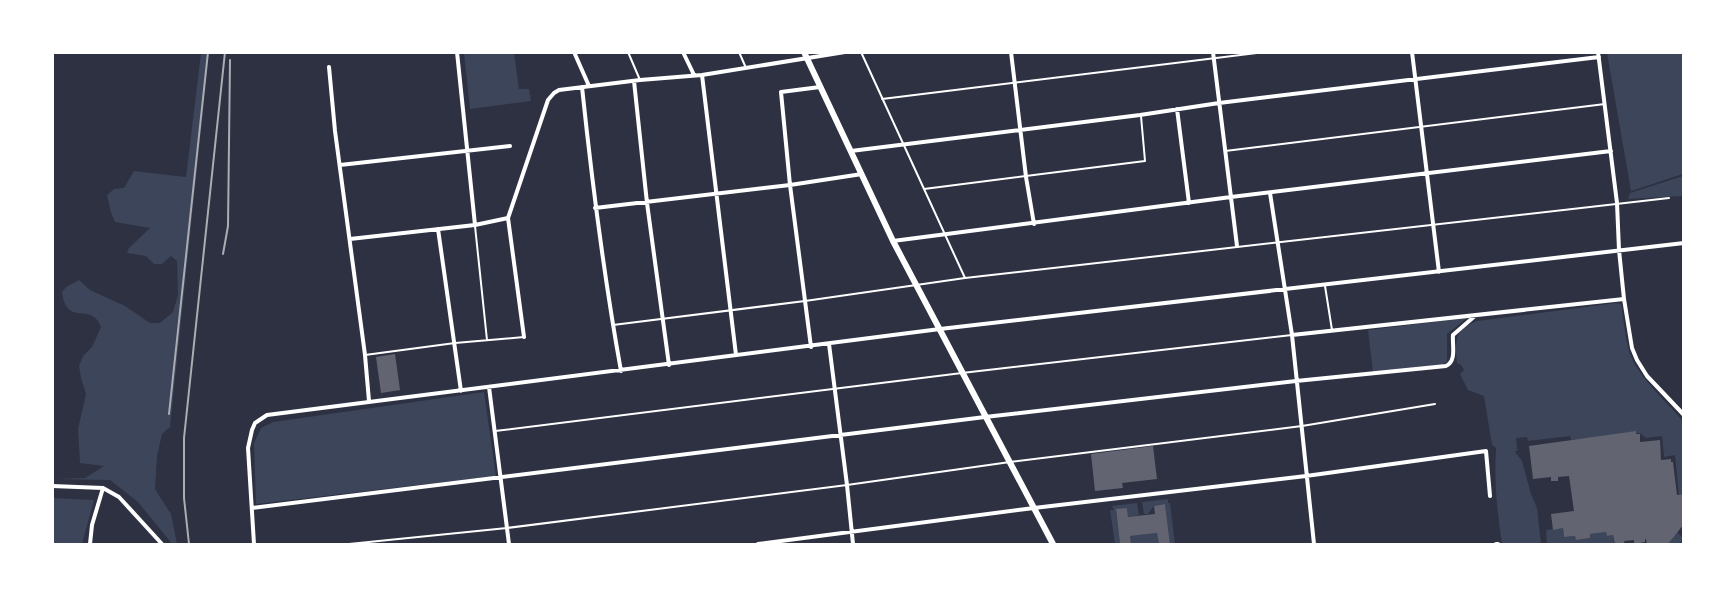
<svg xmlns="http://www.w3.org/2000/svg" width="1736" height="597" font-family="Montserrat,sans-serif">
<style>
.green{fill:#3c4559}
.building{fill:#626471}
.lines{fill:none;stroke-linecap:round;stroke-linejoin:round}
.service{stroke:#fff;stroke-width:2}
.minor{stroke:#fff;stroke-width:4}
.primary{stroke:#fff;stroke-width:6}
.rail{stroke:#abadb3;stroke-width:2}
</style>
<rect width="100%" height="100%" fill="#2d3142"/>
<path class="green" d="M201,53H209L170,427L162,434L157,456L155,489L171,514L177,544H172L138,502L110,480L53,479L85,478L104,466L80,463L78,429L86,394L81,378L79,366L83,356L92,347L101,327C92,301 66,328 62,292L66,287L79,280L90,290L125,306L150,323H160L173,312L178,295L177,261L171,256L162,264H154L146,256L127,253L129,248L150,228L115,222L111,213L107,195L114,189L124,188L134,171L186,177Z
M464,53H514L519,89H529L531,101L470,109Z
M1607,53H1683V174L1631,191Z
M1683,176V196L1628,199L1630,193Z
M1616,303L1621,304C1624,320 1625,338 1630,354C1639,378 1667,402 1683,421V494L1679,495L1675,455L1664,457L1662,436L1646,438L1640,433L1571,440L1570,436L1528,441L1527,437L1516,438L1517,448L1516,449H1519L1515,452L1522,461L1531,494L1537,508L1541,544H1502C1497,512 1494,481 1496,448L1492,445L1484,396L1468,390L1460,374L1464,370L1461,365L1457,363C1455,342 1454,330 1477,321Z
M1467,318L1447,334V362L1442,365L1373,372L1368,330Z
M484,392L496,476L256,504L254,443L261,428L273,422Z
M53,498L94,500L82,544H53Z
M1168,499V503H1170L1175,544H1170L1165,504L1154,506L1148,514H1144L1142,502Z
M1137,503L1139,515L1128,517L1127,508L1116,510L1120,544H1115L1110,510H1114L1112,506Z
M1563,528L1564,537L1575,536L1576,540L1590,538V534L1606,532L1607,536L1613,535L1614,544H1547L1546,530Z
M1677,532L1683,538V541L1678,544H1668Z
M1157,533L1159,544H1131L1130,536Z"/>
<path class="building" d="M395,354L400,390L381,393L376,357Z
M1636,431V434H1640V442L1660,440L1661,460L1671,459V462H1673L1677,495L1684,494V524L1668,544H1647L1646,539H1645V542L1634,544V540L1624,541L1625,544H1615L1613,535L1607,536L1606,532L1590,534V538L1576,540L1575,536L1564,537L1563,528L1553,530L1551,514L1574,511L1569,476L1558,477V481H1551V477L1533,479L1529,446Z
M1153,446L1157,479L1122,483L1123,488L1095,491L1091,454Z
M1165,504L1170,544H1159L1157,533L1130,536L1131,544H1120L1116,509L1127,508L1128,517L1136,516L1155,514L1154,506Z"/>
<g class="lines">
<path class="service" d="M628,52L640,80
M739,52L746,68
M861,52L965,278
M882,99L1265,52
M1225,151L1605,104
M924,189L1145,161L1141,116
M475,226L487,340
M1325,286L1332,330
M613,325L805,301L965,278L1669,198
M365,355L455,343L524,337
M495,431L962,373L1292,335
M349,544L507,528L847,485L1010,462L1302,426L1435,404"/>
<path class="minor" d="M457,52L475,225
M574,52L589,86
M683,52L694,75
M1011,52L1026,177L1034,224
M1213,52L1237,246
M1412,52L1439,272
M1598,52L1617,203L1619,250L1624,299L1632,348L1637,360L1647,376L1684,415
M329,67L335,131L365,355L369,401
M702,75L736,355
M634,81L647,203L669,365
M582,87C592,182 604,277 621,371
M1177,109L1189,203
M851,151L1140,115L1219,103L1599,57
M340,165L510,146
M1270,193L1292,335L1314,544
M595,208L790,185L862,174
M438,229L461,391
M350,239L475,225L508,218
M893,241L1231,197L1611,151
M1292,335L1624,299
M524,337L508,218L548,100L554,93L559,90L640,80L702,75L845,52
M829,344L847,485L853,544
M811,347L790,185L781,92L820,87
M489,387L509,544
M52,486L103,488L119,497L162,544
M252,508L985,417L1296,381L1446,366C1457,361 1452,345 1453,335L1476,315
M90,544L92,525L103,488
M254,544L248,448L252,430L255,423L267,415L940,329L1684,243
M758,544L1034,508L1306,476L1486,451L1490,496
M1496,544H1498"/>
<path class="primary" d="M804,52L893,241L1053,544"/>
<path class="rail" d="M223,254L228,226L230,60
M169,414L208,52
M189,544L184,498V438L225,52"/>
</g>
<rect width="1736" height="597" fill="none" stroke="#ffffff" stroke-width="108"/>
</svg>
